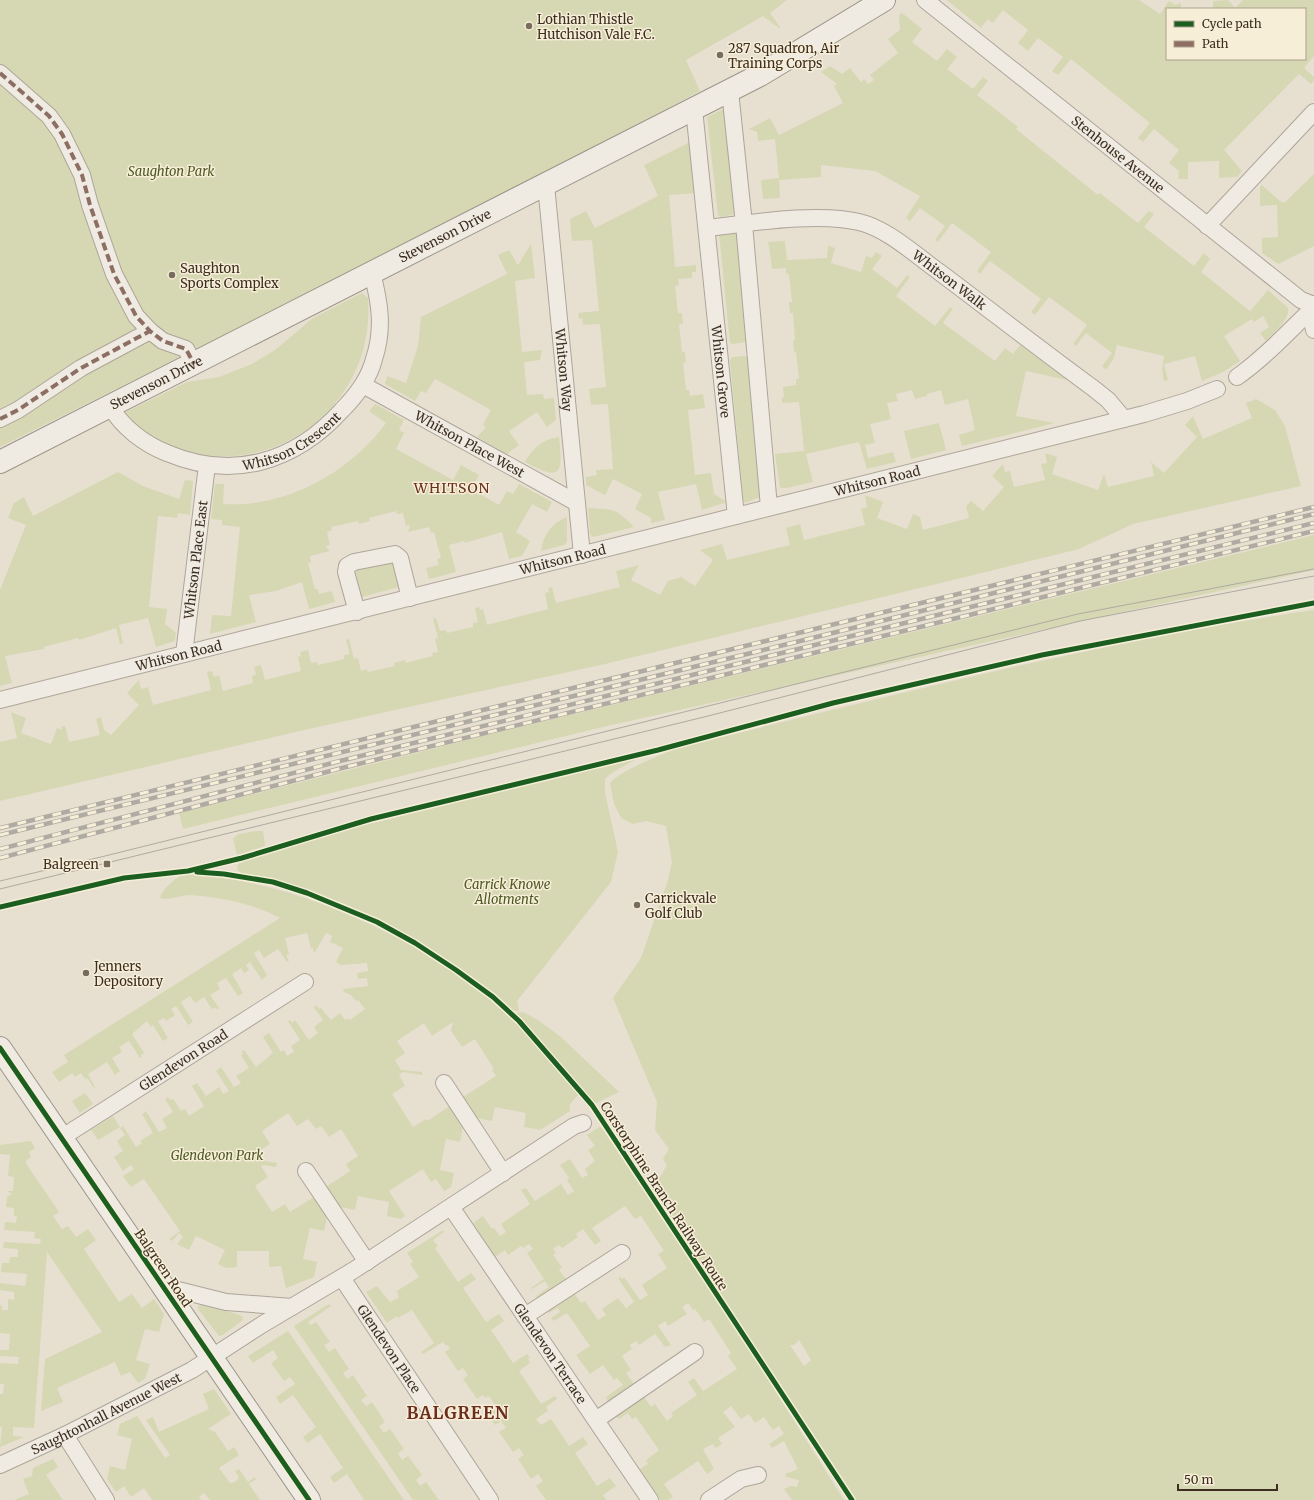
<svg xmlns="http://www.w3.org/2000/svg" width="1314" height="1500" font-family="Merriweather,serif">
<style>
.green{fill:#d6d7b3;fill-rule:evenodd}
.lines{fill:none;stroke-linecap:round;stroke-linejoin:round}
.street-casing{stroke:#ada599;stroke-width:18}
.secondary-casing{stroke:#9c958a;stroke-width:24}
.street{stroke:#efebe3;stroke-width:16}
.secondary{stroke:#efebe3;stroke-width:22}
.tram{stroke:#afaaa2;stroke-width:1}
.rail-casing{stroke:#afaaa2;stroke-width:4.5}
.rail{stroke:#f7eed8;stroke-width:3;stroke-dasharray:9;stroke-linecap:butt}
.quiet{stroke:#8d6e63;stroke-width:4;stroke-dasharray:8 4;stroke-linecap:butt}
.cycleway-casing{stroke:#f7eed8;stroke-width:8}
.cycleway{stroke:#1b5e20;stroke-width:5}
.poi-dot{fill:#786c5e;stroke:#f7eed8;stroke-width:1.5}
.labels{text-anchor:middle;dominant-baseline:central;stroke-width:3;stroke-linejoin:round;paint-order:stroke}
.poi-label{font-size:13px;fill:#3d2e20;stroke:#f7eed8;text-anchor:start}
.street-label{font-size:13px;fill:#3d2e20;stroke:#f7eed8}
.park-label{font-size:13px;font-style:italic;fill:#4d5a26;stroke:#f7eed8}
.neighbourhood-label{font-size:14px;letter-spacing:1px;fill:#6b2e1e;stroke:#f7eed8}
.district-label{font-size:17px;font-weight:bold;letter-spacing:1px;fill:#6b2e1e;stroke:#f7eed8}
</style>
<rect width="100%" height="100%" fill="#e7e0d1"/>
<path class="green" d="M0,0H787L770,13L780,27L779,28L763,16L686,60L700,91L495,199L0,447Z
M947,0H1139L1160,14L1169,1L1175,5L1181,3V9H1167V59H1305V9H1213V1L1228,0L1235,8L1243,0H1314V56L1304,68L1314,77V80L1311,84L1299,74L1224,150L1242,171L1237,177L1219,178V161L1188,162V179H1178L1179,171L1169,163L1179,150L1154,129L1143,142L1138,138L1150,123L1071,59L1058,75L1052,71L1063,57L1038,38L1028,51L1018,43L1028,30L1003,10L993,23L988,19L981,28Z
M902,13L922,29L912,42L937,61L947,49L957,57L947,69L973,89L983,77L988,81L977,95L1018,127L1016,129L1098,195L1100,193L1138,223L1149,211L1154,214L1144,227L1194,266L1204,253L1210,259L1201,272L1250,311L1268,290L1288,308C1290,320 1274,332 1266,341L1260,333L1269,327L1263,316L1254,322L1252,319L1224,336L1240,361L1223,372L1202,381L1195,356L1164,364L1168,380L1164,381L1162,370L1164,356L1117,345L1114,358L1106,370L1102,366L1112,353L1086,333L1076,346L1073,344L1087,325L1049,297L1035,315L1031,312L1041,299L990,261L980,274L977,271L991,252L952,223L938,242L935,240L945,226L920,208L910,221L906,218L920,196L875,171L821,165V177L779,180L780,198L763,199L761,180L779,178L775,139L758,141L757,132L749,129L770,118L779,135L843,103L834,86L837,84L821,72L830,66L842,74L850,68L861,82L864,79L868,84L874,80L870,75L898,53L888,39L900,30L899,15Z
M725,108L735,214L721,217L718,215L707,117Z
M692,141L697,193L669,195L675,267L696,265V272H692V278L678,279L679,285L675,286L678,313H682L683,324H679L682,352H685L686,362L683,363L686,390H689L690,396L703,394L705,408L688,410L695,475L711,473L714,494L727,502L702,510L696,484L658,492L665,520L651,523V518L635,509L642,494L613,479L605,495L586,485V477L597,475L596,470L613,469L608,404L591,405L589,389L606,387L600,324L583,325L582,318L579,319L578,313L599,311L592,240L572,241L570,219L586,211L595,228L658,196L644,165Z
M1314,174V246L1278,264L1262,253V238L1278,237L1277,205L1260,206V187L1262,185L1280,201L1284,203Z
M737,231L747,342L732,344L730,343L719,233Z
M785,241L787,260L827,258L828,246L835,248L831,263L861,272L866,256L872,258L876,252L882,256L872,269L897,288L907,275L910,277L896,296L935,326L950,307L953,309L943,323L995,361L1005,348L1013,354L1020,345L1067,380L1026,371L1016,416L1055,423L962,446L959,435L975,430L968,399L945,405L941,390L927,394V396L915,399L912,390L896,394L898,401L887,403L891,419L870,424L875,443L865,445L868,458L893,452L896,462L867,469L859,442L806,454L813,482L787,488H780L775,454L804,451L799,402L782,403V398L784,397L783,387L796,385V379H799L796,352H794L793,341L795,340L793,313H790L789,302H792L789,274H786V268L772,269L769,245L767,242Z
M531,244L535,278L515,281L522,352L542,350L540,360L524,362L527,395L543,394L544,399L554,398L556,420L547,427L537,412L509,431L519,445L507,454L477,437L486,427L483,425L491,410L435,379L426,393L421,391L415,401L385,384L387,376L406,383L418,346L421,317L507,274L498,255L509,250L518,265Z
M362,293L368,298C377,418 249,497 145,435C137,430 130,420 124,413L187,382L219,377L252,364L275,350L313,318Z
M745,356L748,358L760,497L745,503L743,499L730,360L732,357Z
M1256,399L1275,410L1285,426L1301,486L1133,524L1079,549L982,573L605,664L304,730L0,801V742L17,738L11,712L26,718L21,733L51,744L57,728L62,730L61,727L65,726L69,742L100,735L96,719L101,717L104,730L111,735L139,705L127,693L139,680L141,689L148,687L153,705L211,690L207,672L212,671L214,677L219,675L223,691L253,683L252,676L256,675L254,667L261,665L265,680L301,671L298,657L301,656L300,652L308,650L311,663L317,662L318,665L344,659V655L350,654L346,640L349,639L354,659L358,658L361,671L367,669L368,672L395,666L394,663L405,660L406,663L433,656L432,653L438,652L435,639L438,638L433,619L436,618L440,631L446,630L447,633L473,627V623L478,622L475,608L479,607L480,610L483,609L487,625L548,609L545,593L549,592L548,588L552,587L556,603L620,587L616,571L639,565L631,580L660,595L668,581L681,577L695,586L713,560L700,550L722,544L727,560L790,545L786,528L800,524L804,540L865,525L861,509L867,507L865,495L883,502L877,518L907,529L913,514L920,517L923,530L969,518L966,506L971,501L983,511L1004,487L992,476L1003,464L1005,472L1010,471L1014,487L1045,480L1041,464L1047,463L1045,453L1057,457L1052,474L1098,490L1104,474L1108,487L1154,476L1151,462L1164,473L1197,437L1185,425L1193,416L1203,439L1252,418L1246,403Z
M375,404L404,420L399,430L404,433L396,449L453,480L461,465L479,475L471,489L499,505L507,491L513,494L519,484L552,502L547,512L532,504L516,532L530,541L522,556L509,559L502,532L465,543L464,541L449,545L456,572L429,579L426,568L439,565L437,559L441,558L434,532L431,533L429,527L408,532L410,525L406,526L403,513L397,514L396,511L369,518L370,521L359,524L358,521L331,527L332,530L327,532L330,545L325,546L330,551L310,556L311,562L308,563L315,589H318L319,594L332,591L335,602L309,609L302,582L276,591L249,595L256,622L210,634L212,615L231,616L240,527L222,525V520L211,519L215,484H224L223,504C286,508 349,473 386,423L369,411Z
M939,423L946,450L911,459L904,431Z
M559,437C563,474 562,482 525,462C532,448 544,439 559,437Z
M118,472L143,486L179,499L185,480L193,481L190,515L178,513L177,518L158,516L149,607L167,609L165,624L176,633L175,641L156,647L148,618L119,625L123,643L120,644L116,628L79,640L78,638L44,647V649L5,656L12,683L0,686V590L26,525L8,518L14,503L24,497L33,516Z
M588,508C614,510 615,507 634,527L593,537L590,534Z
M567,517V542L564,545L541,551C543,535 552,523 567,517Z
M1314,535V570L607,726L183,829L179,813L483,736Z
M388,561L394,563L399,587L362,597L355,570Z
M1314,610V1500H852L647,1191L660,1177L667,1165L663,1159L669,1149L655,1130L657,1102L613,998L641,958L668,880L672,862L666,826L646,821L633,824L621,818L614,804L610,783C619,771 665,753 681,747C890,696 1101,641 1314,610ZM799,1340L811,1360L804,1366L790,1345H794Z
M642,756L610,774L605,779V793L618,852L611,882L517,1001L519,1011L507,1010L493,997L456,970L415,943L377,922L270,879L241,873L237,869L238,864L242,862L329,834Z
M256,831H263L265,846L237,855L233,838L239,834Z
M186,874C296,880 419,938 503,1008C529,1030 550,1059 573,1084L579,1094L570,1104V1111L540,1130L524,1127L526,1113L495,1107L492,1121L477,1118L463,1097L496,1076L492,1070L494,1069L475,1039L462,1047L451,1031L453,1022L432,1036L424,1023L397,1041L405,1053L395,1060L401,1070L422,1072V1075L403,1072L399,1075L405,1086L392,1094L413,1127L426,1119L427,1121L450,1106L463,1126L460,1142L446,1139L440,1170L454,1173L451,1187L444,1191L436,1179L431,1182L423,1169L389,1191L405,1216L401,1219L387,1216L389,1202L358,1196L355,1210L340,1207L326,1187L350,1171L346,1164L358,1156L341,1129L329,1137L321,1126L316,1129L308,1119L297,1126L288,1113L262,1131L270,1144L258,1152L264,1161L277,1163L276,1167L263,1165L261,1166L268,1177L255,1186L272,1212L285,1204L290,1212L314,1197L327,1217L324,1231L310,1228L303,1259L317,1262L314,1277L286,1288L281,1266L269,1267V1251H237V1267L226,1268L218,1264L225,1250L196,1236L189,1250L177,1244L183,1237L179,1233L172,1241L169,1239L180,1231L144,1179L131,1187L123,1176L134,1169L131,1165L123,1171L114,1157L123,1151L117,1141L125,1135L120,1128L123,1126L136,1147L142,1143L140,1141L153,1133L142,1114L146,1111L159,1132L167,1128L162,1119L173,1112L165,1099L168,1097L170,1100L173,1099L181,1111L185,1109L189,1116L204,1106L192,1086L197,1083L206,1096L219,1087L223,1094L229,1091L216,1071L221,1067L234,1087L241,1083L236,1076L249,1068L241,1055L243,1054L242,1051L244,1050L256,1067L273,1053L263,1037L269,1033L281,1052L284,1050L287,1056L294,1052L291,1046L300,1040L288,1021L290,1020L292,1023L295,1020L309,1040L318,1033L314,1027L323,1020L314,1007L316,1005L319,1009L321,1008L331,1020L340,1013L345,1020L348,1018L350,1020L365,1009L358,1000L356,1001L351,995L344,992L343,989L368,986L367,978L358,979L357,973L368,971L367,963L341,965L336,962L343,948L330,942L332,936L326,933L315,952L313,951V948H311L307,933L285,938L289,954L286,955L289,961L287,962L278,949L264,958L259,950L254,953L267,975L262,980L250,962L246,965L249,970L244,973L241,968L232,974L243,993L238,996L226,978L217,983L220,989L210,995L219,1008L217,1009L215,1008L212,1009L204,997L195,1003L190,996L181,1002L193,1022L188,1025L176,1006L171,1009L175,1015L166,1021L164,1018L158,1021L168,1038L163,1041L153,1025L151,1027L147,1021L132,1034L144,1053L141,1055L142,1057L140,1058L129,1041L119,1047L122,1052L112,1058L120,1071L115,1075L107,1062L88,1074L95,1087L94,1088L87,1078L85,1079L81,1073L75,1077L72,1073L59,1082L52,1072L68,1062L64,1055L280,918C254,904 220,897 190,895C181,895 169,901 160,898C163,888 177,876 186,874Z
M523,1012L538,1020L561,1037L619,1092L592,1105L519,1021L517,1013Z
M85,1093L93,1104L80,1113L72,1101Z
M113,1116L120,1127L98,1140L91,1130Z
M599,1127H601L729,1318L844,1500H792L784,1489L790,1486L797,1487L799,1480L786,1477L785,1474L798,1469L784,1441L772,1448L769,1444L784,1434L779,1426L773,1430L764,1417L755,1423L749,1414L741,1419L731,1406L723,1412L735,1427L718,1438L722,1444L716,1448L713,1444L703,1449L714,1469L707,1474L698,1461L664,1484L673,1497L668,1500H660L640,1469L648,1464L646,1460L659,1450L636,1417L632,1419L628,1413L619,1419L616,1416L644,1397L651,1407L655,1404L667,1421L673,1416L671,1413L697,1395L688,1382L694,1378L703,1391L737,1369L728,1356L731,1353L709,1319L704,1322L695,1309L693,1310L688,1303L682,1307L687,1314L668,1326L665,1321L658,1326L671,1345L665,1347L655,1334L639,1345L636,1341L630,1345L632,1349L622,1356L631,1370L626,1373L634,1384L608,1402L606,1397L623,1385L617,1378L614,1380L603,1365L590,1374L576,1355L590,1346L567,1313L554,1321L551,1318L560,1312L558,1308L549,1313L547,1311L574,1293L581,1303L585,1301L598,1320L606,1315L602,1309L618,1298L626,1308L634,1302L618,1278L620,1277L622,1279L624,1277L640,1300L648,1295L642,1285L667,1268L658,1254L664,1251L641,1216L635,1219L625,1206L592,1228L601,1241L595,1245L583,1229L576,1234L578,1237L562,1248L559,1245L553,1249L556,1253L553,1255L562,1267L559,1270L566,1279L538,1299L536,1296L549,1287L545,1281L532,1289L531,1288L544,1279L527,1253L533,1249L529,1244L523,1248L521,1246L508,1255L505,1250L495,1257L473,1223L483,1216L492,1229L494,1228L500,1236L506,1232L501,1224L530,1204L521,1190L526,1188L535,1201L561,1184L568,1195L574,1191L567,1180L569,1178L560,1165L570,1159L582,1178L588,1175L585,1169L595,1161L588,1150L595,1146L587,1135Z
M31,1141L35,1148L29,1152L31,1157L25,1162L59,1212L53,1216L62,1229L68,1226L76,1237L88,1229L96,1240L84,1249L119,1302L132,1294L142,1308L154,1299L164,1314L159,1332L145,1329L136,1360L150,1364L145,1379L138,1383L130,1372L121,1376L115,1362L57,1388L63,1402L41,1411L45,1359L102,1332L47,1252L34,1428L13,1427V1436L24,1437L0,1447L2,1427H0V1394H3L4,1384H0V1363L18,1364L19,1357L0,1356V1350H9L10,1334L0,1333V1305L2,1306V1310H8V1299L14,1300V1292L0,1290V1283L25,1286L27,1274L1,1272L2,1263H9L10,1257H18V1249L3,1248L4,1242L40,1244L41,1239L34,1238L35,1232L4,1230L5,1222L16,1223L17,1216H14V1208L6,1207L7,1197L12,1194L7,1191H13L14,1177L8,1176L10,1155L0,1154V1145Z
M443,1230L444,1232L433,1240L438,1246L435,1248L458,1282L471,1273L476,1279L463,1288L486,1322L499,1314L504,1321L491,1330L513,1363L527,1354L530,1358L528,1359L530,1363L519,1371L541,1404L555,1396L557,1399L546,1407L548,1411L536,1419L541,1425L551,1419L569,1446L583,1437L588,1444L575,1453L597,1486L610,1478L616,1486L603,1495L606,1500H546L536,1486L543,1481L538,1474L531,1479L518,1459L524,1455L519,1448L513,1452L499,1432L506,1428L501,1421L495,1425L487,1414L497,1408L489,1396L485,1398L483,1395L477,1399L463,1379L468,1375L463,1368L458,1371L445,1352L450,1348L448,1345L446,1346L443,1342L423,1354L421,1352L434,1343L412,1310L398,1318L397,1316L387,1323L366,1292L377,1286L390,1302L399,1298L397,1291L419,1277L410,1264L413,1262L407,1253Z
M329,1304L331,1306L308,1322L311,1325L316,1322L330,1342L324,1345L329,1352L335,1348L349,1369L343,1373L347,1379L353,1375L367,1396L361,1400L366,1406L372,1402L385,1422L379,1426L384,1433L390,1429L404,1449L398,1453L402,1460L408,1456L422,1475L416,1480L420,1486L426,1482L439,1500H413L294,1326Z
M201,1305L237,1314L242,1316L243,1320L223,1335L219,1336L198,1309V1306Z
M288,1331L404,1500H364L347,1474L334,1483L330,1477L343,1468L320,1434L307,1443L303,1437L316,1427L293,1395L280,1404L276,1397L295,1384L290,1377L284,1381L271,1363L278,1358L273,1350L253,1363L248,1356Z
M214,1389L231,1414L208,1429L215,1432L228,1451L234,1447L239,1455L219,1468L230,1483C234,1483 237,1481 239,1477L235,1471L239,1469L248,1482L255,1477L256,1479L249,1484L260,1500H210L204,1493L199,1497L201,1500H152L144,1488L131,1497L124,1486L116,1492L107,1479L110,1466L125,1470L132,1439L117,1435L120,1424L137,1416L165,1458L170,1455L146,1420L153,1417L159,1432L209,1409L203,1394Z
M53,1459L58,1467L46,1475L63,1500H14L29,1494L23,1479L32,1476L33,1468Z"/>
<g class="lines">
<g class="street-casing">
<g id="street">
<path id="s1" d="M925,0L1301,300L1314,305"/>
<path d="M0,73L49,116L62,134L82,175L90,205L114,274L136,316L150,331L163,341L186,349L194,364"/>
<path d="M730,91L744,224L769,507"/>
<path id="s2" d="M694,109L736,516"/>
<path id="s3" d="M546,185L582,555"/>
<path d="M1207,226L1314,112"/>
<path id="s4" d="M708,228C751,223 817,212 859,222C888,229 914,254 938,271C990,310 1041,350 1093,388L1108,400L1124,419"/>
<path d="M1310,311L1314,330"/>
<path d="M1237,377C1264,358 1286,334 1310,311L1314,304"/>
<path id="s5" d="M363,385L577,503"/>
<path id="s6" d="M110,406C122,427 144,444 167,453C233,481 295,462 342,410C356,396 369,379 374,359C384,329 380,303 372,273"/>
<path d="M0,419L18,410L81,368L150,331"/>
<path d="M357,612L346,572L347,566L354,562L395,554L400,558L410,598"/>
<path id="s7" d="M184,654L207,465"/>
<path id="s8" d="M0,700L1144,414L1187,401L1217,389"/>
<path d="M444,1083L503,1173"/>
<path id="s9" d="M61,1138L305,982"/>
<path d="M306,1171L367,1262"/>
<path id="s10" d="M451,1207L650,1500"/>
<path id="s11" d="M342,1278L490,1500"/>
<path d="M162,1286L226,1302L292,1307"/>
<path d="M525,1316L622,1253"/>
<path d="M596,1420L695,1352"/>
<path d="M65,1435L106,1500"/>
<path id="s12" d="M0,1465L65,1435L192,1370L263,1324L354,1270L574,1126L583,1123"/>
<path d="M709,1500L741,1479L758,1475"/>
</g>
</g>
<g class="secondary-casing">
<g id="secondary">
<path id="s13" d="M0,462L760,75L884,0"/>
<path d="M0,1048L309,1500"/>
</g>
</g>
<use href="#street" class="street"/>
<use href="#secondary" class="secondary"/>
<path class="tram" d="M0,881L105,856L1078,614L1314,569
M0,889L704,717L1080,621L1314,576"/>
<g class="rail-casing">
<path id="rail" d="M0,828L1314,507
M0,835L788,644L1314,514
M0,849L340,761L1314,523
M0,858L342,768L1314,531"/>
</g>
<use href="#rail" class="rail"/>
<path class="quiet" d="M0,73L49,116L62,134L82,175L90,205L114,274L136,316L150,331L163,341L186,349L194,364
M0,419L18,410L81,368L150,331"/>
<g class="cycleway-casing">
<path id="cycleway" d="M197,872L224,874L273,882L307,893L377,922L415,943L456,970L493,997L519,1021L592,1105L852,1500
M0,907L124,878L188,871L242,858L371,819L658,750L833,703L959,674L1042,655L1314,603
M0,1048L309,1500"/>
</g>
<use href="#cycleway" class="cycleway"/>
</g>
<g class="poi-dot">
<circle cx="529" cy="26" r="4"/>
<circle cx="720" cy="55" r="4"/>
<circle cx="172" cy="275" r="4"/>
<rect x="103" y="860" width="8" height="8" rx="2"/>
<circle cx="637" cy="905" r="4"/>
<circle cx="86" cy="973" r="4"/>
</g>
<g class="labels">
<g class="poi-label">
<text x="537" y="19">Lothian Thistle<tspan x="537" dy="15">Hutchison Vale F.C.</tspan></text>
<text x="728" y="48">287 Squadron, Air<tspan x="728" dy="15">Training Corps</tspan></text>
<text x="180" y="268">Saughton<tspan x="180" dy="15">Sports Complex</tspan></text>
<text x="99" y="864" text-anchor="end">Balgreen</text>
<text x="645" y="898">Carrickvale<tspan x="645" dy="15">Golf Club</tspan></text>
<text x="94" y="966">Jenners<tspan x="94" dy="15">Depository</tspan></text>
</g>
<g class="street-label">
<text stroke="none"><textPath href="#s1" startOffset="247">Stenhouse Avenue</textPath></text>
<text stroke="none"><textPath href="#s13" startOffset="499">Stevenson Drive</textPath></text>
<text stroke="none"><textPath href="#s4" startOffset="260">Whitson Walk</textPath></text>
<text stroke="none"><textPath href="#s3" startOffset="186">Whitson Way</textPath></text>
<text stroke="none"><textPath href="#s2" startOffset="264">Whitson Grove</textPath></text>
<text stroke="none"><textPath href="#s13" startOffset="175">Stevenson Drive</textPath></text>
<text stroke="none"><textPath href="#s6" startOffset="208">Whitson Crescent</textPath></text>
<text stroke="none"><textPath href="#s5" startOffset="122">Whitson Place West</textPath></text>
<text stroke="none"><textPath href="#s8" startOffset="904">Whitson Road</textPath></text>
<text stroke="none"><textPath href="#s8" startOffset="580">Whitson Road</textPath></text>
<text stroke="none"><textPath href="#s7" startOffset="95">Whitson Place East</textPath></text>
<text stroke="none"><textPath href="#s8" startOffset="184">Whitson Road</textPath></text>
<text stroke="none"><textPath href="#s9" startOffset="145">Glendevon Road</textPath></text>
<text transform="translate(664 1196) rotate(57)">Corstorphine Branch Railway Route</text>
<text transform="translate(163 1268) rotate(56)">Balgreen Road</text>
<text stroke="none"><textPath href="#s11" startOffset="85">Glendevon Place</textPath></text>
<text stroke="none"><textPath href="#s10" startOffset="177">Glendevon Terrace</textPath></text>
<text stroke="none"><textPath href="#s12" startOffset="118">Saughtonhall Avenue West</textPath></text>
</g>
<g class="park-label">
<text x="171" y="171">Saughton Park</text>
<text x="507" y="884">Carrick Knowe<tspan x="507" dy="15">Allotments</tspan></text>
<text x="217" y="1155">Glendevon Park</text>
</g>
<g class="neighbourhood-label">
<text x="452" y="488">WHITSON</text>
</g>
<g class="district-label">
<text x="458" y="1413">BALGREEN</text>
</g>
</g>
<rect x="1166" y="8" width="140" height="52" fill="#f7eed8" stroke="#ada18e"/>
<rect x="1174" y="21" width="20" height="6" fill="#1b5e20" stroke="#ada18e"/>
<text x="1202" y="28" font-size="12" fill="#3d2e20">Cycle path</text>
<rect x="1174" y="41" width="20" height="6" fill="#8d6e63" stroke="#ada18e"/>
<text x="1202" y="48" font-size="12" fill="#3d2e20">Path</text>
<path d="M1178 1484v6h99v-6" fill="none" stroke="#3d2e20" stroke-width="2"/>
<text x="1184" y="1484" font-size="12" fill="#3d2e20" stroke="#f7eed8" stroke-width="3" paint-order="stroke">50 m</text>
</svg>
